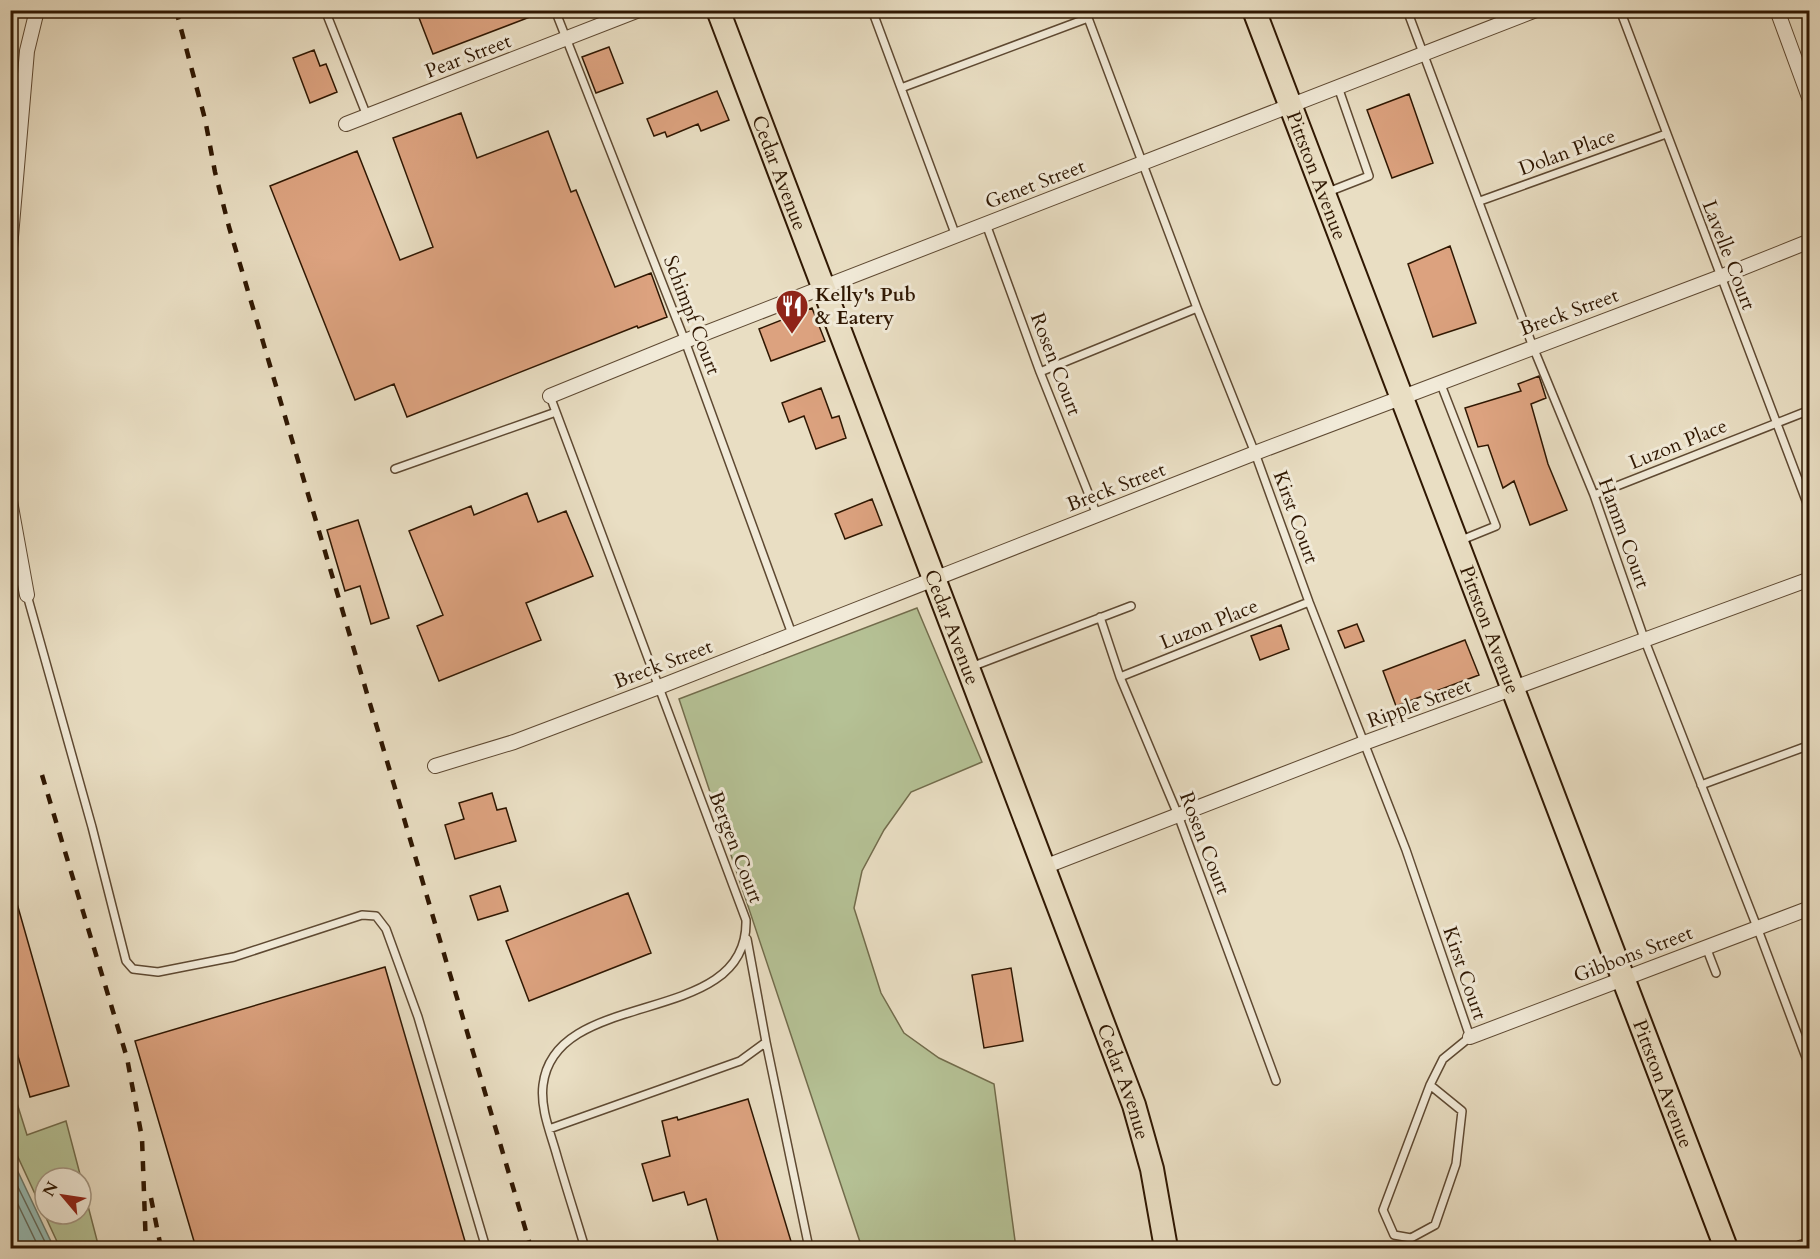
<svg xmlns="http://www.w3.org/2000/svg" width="1820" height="1259" font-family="Cardo,serif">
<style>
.green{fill:#b5c195;stroke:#726c4c;stroke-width:1.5}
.water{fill:#97bcb5;stroke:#6d7a6d;stroke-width:1.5}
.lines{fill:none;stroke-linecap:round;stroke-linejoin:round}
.shore{stroke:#636a5c;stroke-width:1.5}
.building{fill:#dca27f;stroke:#2f1702;stroke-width:1.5}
.service-casing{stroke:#5e4932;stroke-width:10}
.minor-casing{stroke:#5e4932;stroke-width:16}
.primary-casing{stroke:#2f1702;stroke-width:26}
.service{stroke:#f1ead8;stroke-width:7}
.minor{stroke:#f1ead8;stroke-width:14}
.primary{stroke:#e9dec3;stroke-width:22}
.rail{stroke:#2f1702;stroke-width:4.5;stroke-dasharray:10 10;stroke-linecap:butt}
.labels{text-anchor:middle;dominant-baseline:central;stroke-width:6;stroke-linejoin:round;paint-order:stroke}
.street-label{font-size:20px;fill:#2f1702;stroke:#f1ead8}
.poi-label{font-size:20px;font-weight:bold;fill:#2f1702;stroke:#f1ead8;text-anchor:start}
</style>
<rect width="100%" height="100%" fill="#e9dec3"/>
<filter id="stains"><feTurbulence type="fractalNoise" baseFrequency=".00333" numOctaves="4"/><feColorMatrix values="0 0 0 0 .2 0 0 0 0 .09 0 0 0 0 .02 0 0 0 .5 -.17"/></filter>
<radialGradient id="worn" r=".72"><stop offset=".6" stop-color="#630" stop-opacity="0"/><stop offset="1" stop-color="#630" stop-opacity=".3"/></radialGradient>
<path class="green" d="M917,608L982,762L911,792L884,830L862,871L854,908L881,993L904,1033L939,1058L994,1084L1016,1248H862L679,699Z
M10,1081L27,1135L66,1121L81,1178H45V1214H81V1179L99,1248H60L11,1142Z"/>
<path class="water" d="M10,1157H11L54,1248H11Z"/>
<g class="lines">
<path class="shore" d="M10,1171L48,1248
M10,1188L39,1248"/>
</g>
<path class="building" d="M416,10H543V12L433,54Z
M609,47L623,83L596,93L582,57Z
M314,50L320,66L326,64L337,92L310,103L293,58Z
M717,91L729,120L701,131L698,124L667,137L665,132L654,136L647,119Z
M1409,94L1433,163L1392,178L1367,110Z
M461,113L477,158L548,131L571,192L576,190L615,287L651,273L667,317L638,328L637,326L407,417L394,384L355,400L270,186L357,151L400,260L433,247L393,138Z
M1450,246L1476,323L1433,337L1408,264Z
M812,308L825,341L771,361L759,329Z
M1539,376L1546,398L1531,404L1548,464L1567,510L1530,525L1514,481L1503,488L1488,445L1478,447L1465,408L1521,391L1518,384Z
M821,388L832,418L839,416L846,438L816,449L804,416L789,422L782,403Z
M527,493L538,522L566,511L593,576L526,603L541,640L439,681L417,626L443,615L409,531L471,506L474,515Z
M872,499L882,525L845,539L835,514Z
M358,520L389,618L371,624L360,586L345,591L327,530Z
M1357,624L1364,641L1345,648L1338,631Z
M1281,625L1289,649L1260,660L1251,636Z
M1465,640L1479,675L1396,706L1383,671Z
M492,793L497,810L506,808L516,841L455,859L445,825L464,819L459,803Z
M500,886L508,911L478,920L470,896Z
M10,893H14L69,1086L30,1097L10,1029Z
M628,893L651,953L529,1001L506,941Z
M385,967L467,1248H196L135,1041Z
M1011,968L1023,1041L984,1048L972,975Z
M748,1099L793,1248H720L706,1199L688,1205L684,1192L653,1201L642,1164L670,1156L662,1121L677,1117L678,1120Z"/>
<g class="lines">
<g class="service-casing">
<path id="service" d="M325,10L367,116
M555,10L685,341L792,634
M872,10L956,236
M1085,10L1197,308L1255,453L1309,602L1406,850L1470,1037L1443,1059L1430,1085L1383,1210L1394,1235L1411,1238L1435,1225L1456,1164L1462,1111L1430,1085
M1407,10L1533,347L1594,495L1645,641L1757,927L1810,1068
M1620,10L1810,511
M901,88L1088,18
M1328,192L1369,176L1338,87
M1480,201L1666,134
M986,224L1040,372L1097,515
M1040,372L1197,308
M1440,382L1496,526L1459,541
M550,396L746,920C749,1030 555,985 543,1085C540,1109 551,1134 557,1156C566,1187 576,1218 585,1248
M395,469L556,412
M1594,495L1810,410
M27,595L92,827L126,961L133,969L158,972L234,957L362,915L376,916L386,929L418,1017L486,1248
M1100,617L1120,677L1178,815L1276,1081
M971,667L1131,606
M1120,677L1309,602
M1701,785L1810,745
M1706,947L1716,973
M766,1042L809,1248
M549,1129L740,1061L766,1042L747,939"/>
</g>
<g class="minor-casing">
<path id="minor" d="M1777,10L1810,100
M346,124L639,10
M10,248L27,51L37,10
M550,396L685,341L1536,10
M10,501L27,595
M435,766L514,742L659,687L1255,453L1720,277L1810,241
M1044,867L1364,743L1810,579
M1470,1037L1810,908
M1800,1248L1810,1245"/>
</g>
<g class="primary-casing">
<g id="primary">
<path id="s1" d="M718,10L1134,1105L1152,1169L1166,1248"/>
<path id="s2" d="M1254,10L1726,1248"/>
</g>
</g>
<use href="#service" class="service"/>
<use href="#minor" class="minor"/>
<use href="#primary" class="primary"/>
<path class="rail" d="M176,10L205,119L215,172L229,227L531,1248
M42,775L127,1058L142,1138L146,1248
M151,1198L161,1248"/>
</g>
<defs>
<g id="restaurant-pin" transform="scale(1.725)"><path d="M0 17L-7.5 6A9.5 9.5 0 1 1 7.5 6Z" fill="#8f2418" stroke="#f1ead8"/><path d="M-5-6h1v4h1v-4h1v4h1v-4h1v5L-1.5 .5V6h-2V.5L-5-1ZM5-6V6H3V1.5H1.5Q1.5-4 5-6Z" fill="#fff"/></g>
</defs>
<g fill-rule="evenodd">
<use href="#restaurant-pin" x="792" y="306"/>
</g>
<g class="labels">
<g class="street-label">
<text transform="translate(468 56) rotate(-21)">Pear Street</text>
<text transform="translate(1567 152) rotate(-20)">Dolan Place</text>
<text stroke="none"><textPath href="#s1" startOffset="174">Cedar Avenue</textPath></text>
<text stroke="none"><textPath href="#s2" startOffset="177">Pittston Avenue</textPath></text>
<text transform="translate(1035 184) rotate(-21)">Genet Street</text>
<text transform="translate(1729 255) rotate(69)">Lavelle Court</text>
<text transform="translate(1569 312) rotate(-20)">Breck Street</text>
<text transform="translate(692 315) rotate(69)">Schimpf Court</text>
<text transform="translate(1056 364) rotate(69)">Rosen Court</text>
<text transform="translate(1678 444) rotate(-22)">Luzon Place</text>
<text transform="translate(1116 487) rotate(-21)">Breck Street</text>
<text transform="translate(1296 517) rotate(70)">Kirst Court</text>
<text transform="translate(1624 533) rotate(70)">Hamm Court</text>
<text transform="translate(1209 624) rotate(-22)">Luzon Place</text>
<text stroke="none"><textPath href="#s1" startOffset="660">Cedar Avenue</textPath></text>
<text stroke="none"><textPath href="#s2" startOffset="663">Pittston Avenue</textPath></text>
<text transform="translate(663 664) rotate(-21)">Breck Street</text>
<text transform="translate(1419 703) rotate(-20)">Ripple Street</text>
<text transform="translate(1205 843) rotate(69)">Rosen Court</text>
<text transform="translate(736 847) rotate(69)">Bergen Court</text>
<text transform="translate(1633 954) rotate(-21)">Gibbons Street</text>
<text transform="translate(1465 973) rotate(71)">Kirst Court</text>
<text stroke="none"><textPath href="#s1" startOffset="1146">Cedar Avenue</textPath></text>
<text stroke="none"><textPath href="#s2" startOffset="1149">Pittston Avenue</textPath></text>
</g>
<g class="poi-label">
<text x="815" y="294">Kelly's Pub<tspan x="815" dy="23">&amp; Eatery</tspan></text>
</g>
</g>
<rect width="1820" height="1259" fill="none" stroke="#e9dec3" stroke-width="36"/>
<rect x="12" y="12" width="1796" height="1235" fill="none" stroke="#2f1702" stroke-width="3"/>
<rect x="18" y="18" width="1784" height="1223" fill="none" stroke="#2f1702" stroke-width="1.5"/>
<g transform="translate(63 1196) rotate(299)"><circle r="28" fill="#f1ead8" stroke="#a39682" stroke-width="1.5"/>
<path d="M0-4.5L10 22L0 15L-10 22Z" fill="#8f2418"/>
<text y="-9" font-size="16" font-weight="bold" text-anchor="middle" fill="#2f1702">N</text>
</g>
<rect width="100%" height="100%" filter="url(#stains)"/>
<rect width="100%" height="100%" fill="url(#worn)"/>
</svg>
